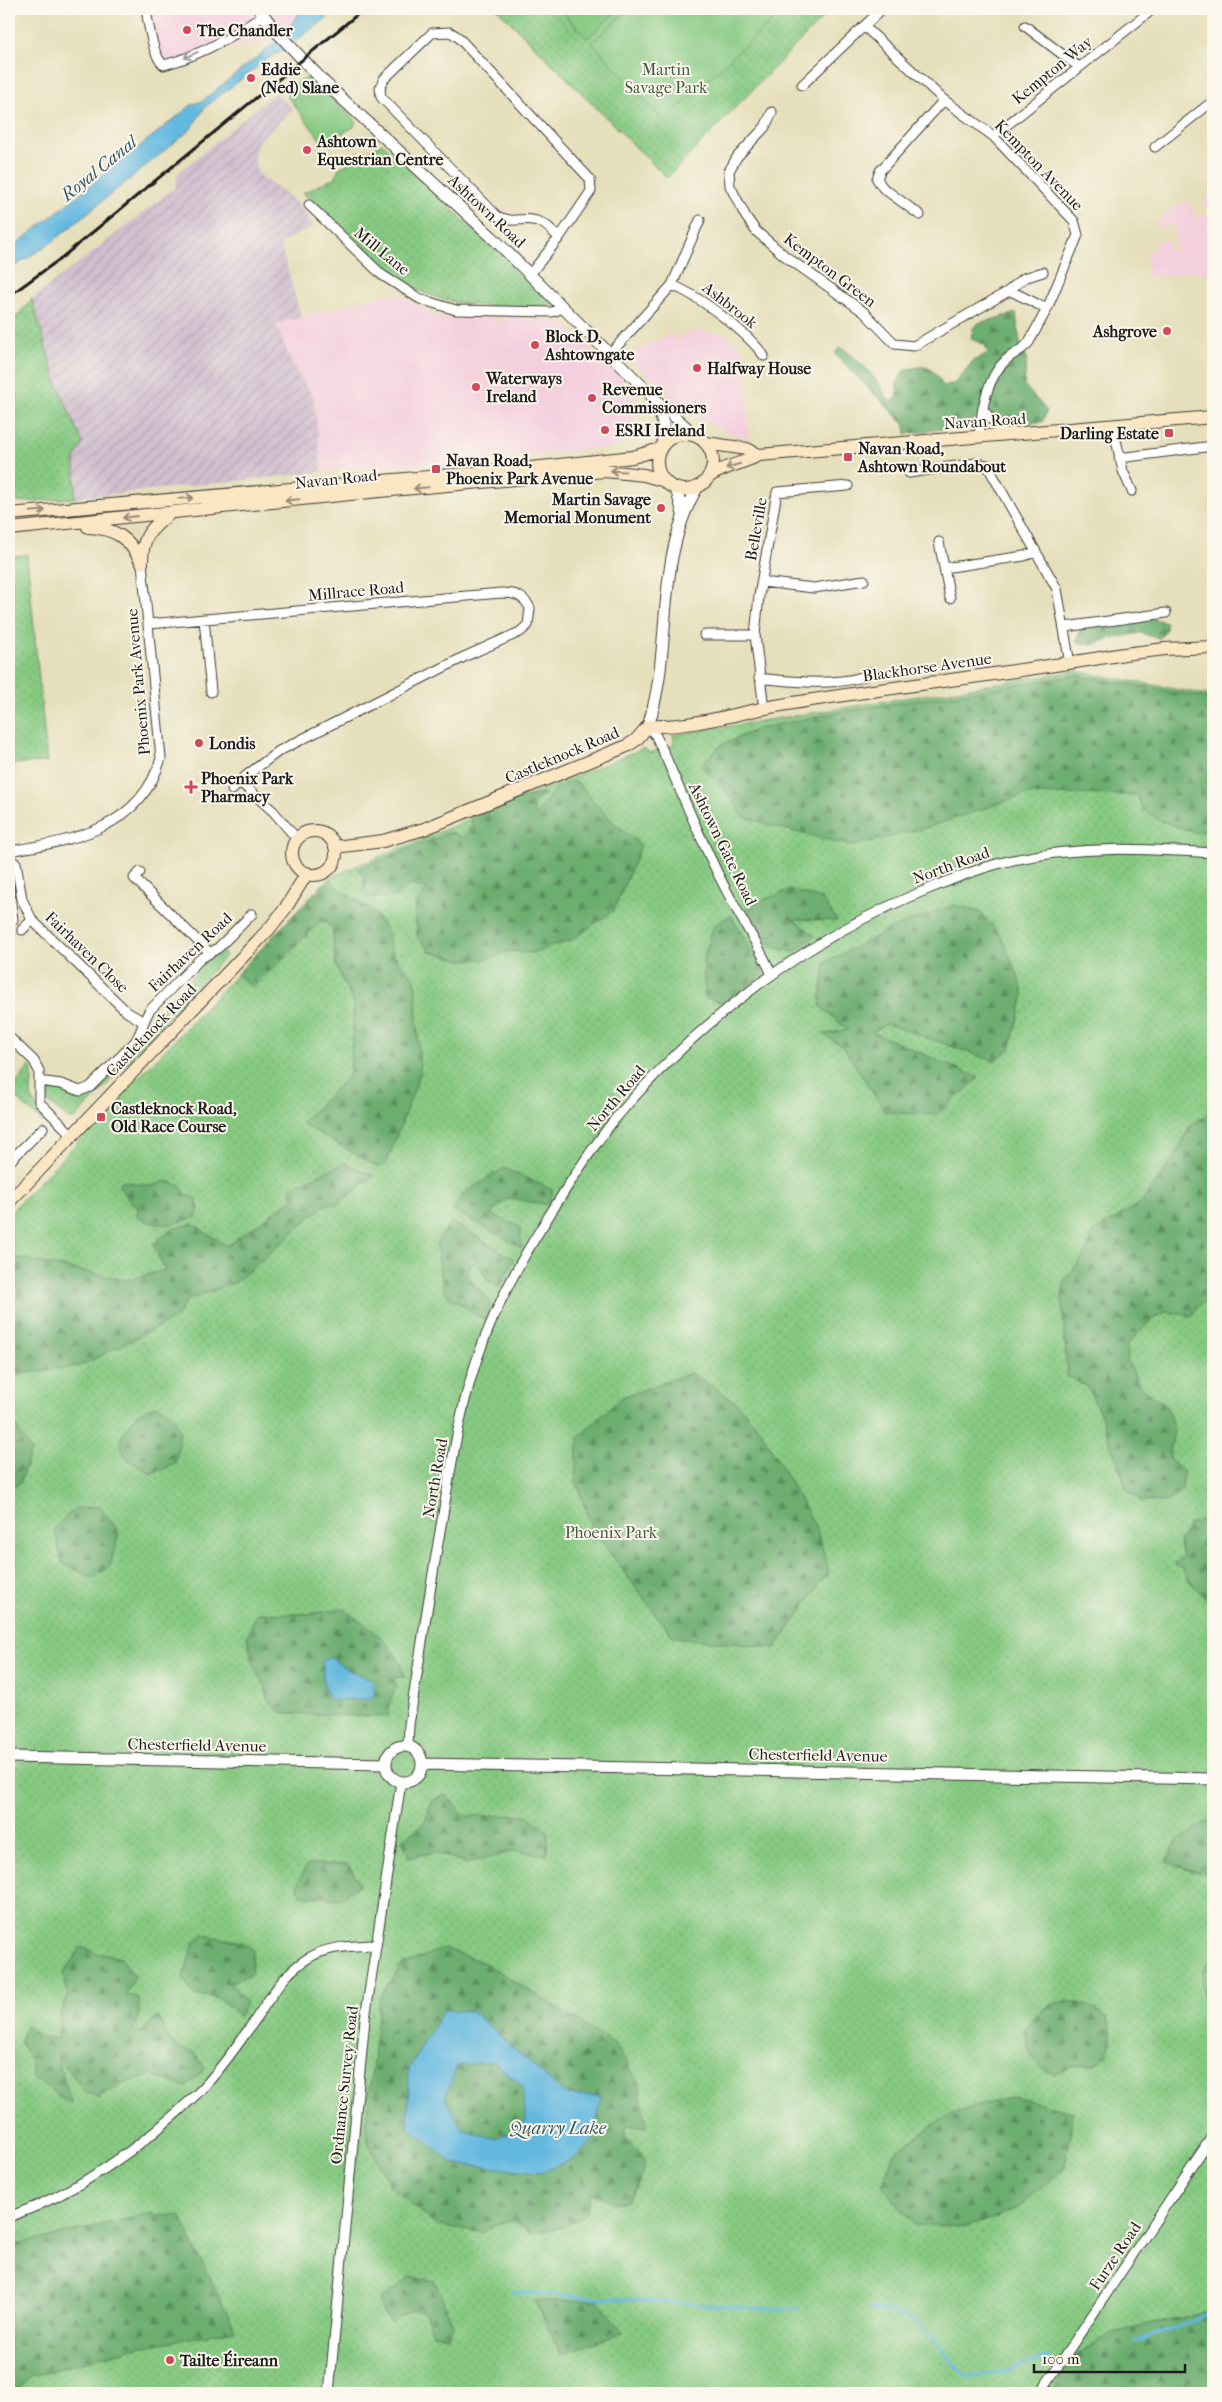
<svg xmlns="http://www.w3.org/2000/svg" width="1222" height="2402" font-family="'IM FELL French Canon',serif">
<style>
.built{fill:#f4cfde}
.industrial{fill:url(#industrial-furrows)}
.grass{fill:url(#grass-dots);stroke:#51724f}
.forest{fill:url(#forest-firs);stroke:#446446}
.pitch{fill:#86c982;stroke:#51724f}
.water{fill:#62b8df;stroke:#3f6a7e;fill-rule:evenodd}
.lines{fill:none;stroke-linecap:round;stroke-linejoin:round}
.stream{stroke:#62b8df;stroke-width:3}
.minor-casing{stroke:#3a3934;stroke-width:11}
.tertiary-casing{stroke:#3a3934;stroke-width:13}
.secondary-casing{stroke:#3a3934;stroke-width:14}
.minor{stroke:#fff;stroke-width:9}
.tertiary{stroke:#fff;stroke-width:11}
.secondary{stroke:#fbe6c4;stroke-width:12}
.rail{stroke:#1c1c1c;stroke-width:3}
.oneway{stroke:#999}
.oneway2{stroke:#978b78}
.poi-dot{fill:#d1495b;stroke:#fbf7ec;stroke-width:2}
.labels{text-anchor:middle;dominant-baseline:central;stroke-width:4;stroke-linejoin:round;paint-order:stroke}
.poi-label{font-size:16px;font-weight:bold;fill:#1c1c1c;stroke:#fbf7ec;text-anchor:start}
.park-label{font-size:16px;fill:#415940;stroke:#fbf7ec}
.street-label{font-size:16px;fill:#1c1c1c;stroke:#fbf7ec}
.water-label{font-size:18px;font-style:italic;fill:#385a6a;stroke:#fbf7ec}
</style>
<defs>
<pattern id="industrial-furrows" width="10" height="10" patternUnits="userSpaceOnUse" patternTransform="scale(1.25)"><rect width="10" height="10" fill="#d0bdce"/><path d="M-1 1l2-2M0 10L10 0M9 11l2-2" fill="none" stroke="#b2a2b0"/></pattern>
<pattern id="grass-dots" width="8" height="8" patternUnits="userSpaceOnUse" patternTransform="scale(1.25)"><rect width="8" height="8" fill="#86c982"/><path d="M2 2h.1M6 6h.1" fill="none" stroke="#73ac70" stroke-width="1.8" stroke-linecap="round"/></pattern>
<pattern id="forest-firs" width="22" height="20" patternUnits="userSpaceOnUse" patternTransform="scale(1.25)"><rect width="22" height="20" fill="#6cad70"/><path d="M5 1l3.5 6h-7zM16 11l3.5 6h-7z" fill="#588c5b"/></pattern>
</defs>
<rect width="100%" height="100%" fill="#fbf7ec"/>
<filter id="ink" filterUnits="userSpaceOnUse"><feTurbulence type="fractalNoise" baseFrequency=".02" numOctaves="2"/><feDisplacementMap in="SourceGraphic" scale="10" xChannelSelector="R" yChannelSelector="G"/><feConvolveMatrix kernelMatrix="1 2 1 2 8 2 1 2 1" color-interpolation-filters="sRGB"/></filter>
<filter id="wash" filterUnits="userSpaceOnUse"><feTurbulence type="fractalNoise" baseFrequency=".0096" numOctaves="4" result="noise"/><feDisplacementMap in="SourceGraphic" scale="20" xChannelSelector="R" yChannelSelector="G"/><feGaussianBlur stdDeviation="1.12" result="paint"/><feColorMatrix in="noise" values="0 0 0 0 0 0 0 0 0 0 0 0 0 0 0 0 0 1.4 0 .05"/><feComposite in="paint" operator="in"/></filter>
<g filter="url(#wash)">
<rect width="100%" height="100%" fill="#e6dfbb"/>
<path class="built" d="M147,9H303L282,32L265,44L245,43L210,53L162,73Z
M1213,195V214H1209V206L1204,207L1203,199Z
M1192,203L1193,215L1189,216L1213,215V275H1201L1200,270L1177,272L1176,264V275L1148,276L1146,252L1154,251V242L1169,241V251H1175L1176,258L1174,221L1162,230L1156,222L1178,204Z
M392,293L416,303L435,318L491,316L498,324L508,316L523,317L531,322L542,317L567,326L633,389L638,429L637,434L617,447L322,472L313,396L293,366L276,323Z
M695,331L724,334L744,352L749,439L727,432L689,413L626,356L671,333L674,339Z"/>
<path class="industrial" d="M275,93L293,109L258,141L254,153L256,169L261,177L295,201L314,226L280,243L301,317L276,324L293,366L313,396L322,472L75,498V457L82,444L55,379L32,299L175,188L178,173Z"/>
<path class="grass" d="M497,9H831L667,178Z
M382,143L426,186L558,305C492,309 435,310 380,268C352,248 328,217 303,193L336,177L338,169Z
M32,299L55,379L83,444L75,457V498L9,503V326Z
M27,555L47,762L9,764V556Z
M1076,671L1213,696V2393H9V1214L330,877L634,752L644,748L650,753L674,745L673,735Z
M223,952L226,955L75,1119H69L49,1103L46,1092L51,1089L67,1092L79,1100L88,1098L142,1042L152,1018L208,960Z
M30,1066C35,1076 31,1080 31,1090C31,1102 39,1110 46,1119L43,1122L9,1092Z"/>
<path class="forest" d="M1016,313L1021,350L1027,357L1024,385L1047,411L1042,422L1000,423L993,413L974,419L965,426L906,434L905,425L835,354L840,347C853,354 872,373 880,386C884,393 885,397 891,402L898,397L897,385L903,371C927,363 931,365 943,386L955,383L973,361L988,353L985,345L971,338L973,328L979,323Z
M1153,619L1166,622V630L1159,639L1141,633L1108,639L1092,645L1077,642L1080,629Z
M1077,675L1213,699V829L1195,833L1159,820L1143,810L1137,795L1027,794L929,827L852,846L772,826L742,816C731,796 718,781 700,766L721,745L758,729L833,713Z
M572,781L579,784L610,819L641,845L614,910L572,940L532,953L510,951L488,959L462,960L430,952L417,936L415,905L428,889L408,885L398,897L369,898L363,892L365,876L358,869L451,832L464,838L472,825L470,817L509,799L545,794L532,804L536,815L556,788Z
M330,877L334,885L375,913L389,934V944L397,960L415,979L420,1074L386,1164L378,1167L301,1123L350,1074L354,1004L336,966L332,927L322,920L253,988L237,974Z
M790,890L822,899L837,921L793,919L815,936L794,952L772,947L747,906Z
M955,905L980,912L1001,936L1016,970L1024,995L1010,1049L994,1061L887,1024L872,1032L979,1078L936,1115L885,1112L844,1048L824,1034L848,1030L820,1006L825,963L892,928Z
M731,915L764,974L724,1003L705,998L703,961L714,925Z
M1213,1110V1296L1198,1306L1192,1316L1165,1312L1149,1322L1126,1346L1128,1362L1141,1388L1167,1406L1174,1431L1169,1458L1183,1471L1182,1490L1168,1502L1141,1501L1126,1488L1100,1413L1087,1386L1067,1376L1062,1296L1065,1278L1083,1258L1094,1232L1140,1203L1176,1155L1190,1126Z
M345,1163L374,1176L336,1205L326,1204L236,1282L187,1300L176,1318L80,1366L9,1375V1256L126,1280L165,1270L153,1244L174,1228L193,1224L227,1246L293,1199L290,1188Z
M504,1168L553,1190L548,1205L509,1198L490,1214L520,1227L522,1248L453,1210L464,1193Z
M121,1181L152,1186L165,1181L180,1185L186,1194L196,1199L199,1208L196,1217C172,1225 160,1229 137,1217L138,1205H133L119,1185Z
M451,1221L514,1259L500,1288L488,1281L477,1261L468,1267L469,1278L491,1303L485,1320L450,1298L443,1287L436,1244Z
M691,1373L735,1401L761,1431L816,1527L829,1571L775,1648L673,1637L592,1529L575,1477L579,1437L622,1397Z
M156,1405C186,1419 181,1435 175,1464L151,1474L125,1458L120,1439L136,1415Z
M10,1418L31,1450L20,1483L9,1489Z
M1211,1480L1213,1485V1607L1189,1581L1184,1570L1174,1564L1183,1556L1179,1540L1184,1536L1188,1525L1203,1519L1206,1506L1204,1492Z
M100,1506L119,1533L110,1566L92,1578L62,1563L54,1528L74,1509Z
M9,1541L16,1561L9,1574Z
M343,1609C371,1629 396,1642 405,1677L393,1678L397,1684L389,1705L388,1717L281,1713L267,1699L265,1685L259,1677L252,1658L247,1636L257,1613L308,1614Z
M446,1795L464,1816L527,1815L548,1831L547,1855L515,1851L466,1864L435,1852L409,1858L402,1840L425,1822L432,1800Z
M1213,1818V1877L1166,1862L1176,1842Z
M307,1864H348L360,1884L340,1899L301,1895L297,1886Z
M204,1935L243,1942L253,1950L251,1975L230,1982L246,2003L239,2016L219,1998L193,1995L183,1978L194,1943Z
M81,1947L96,1953L121,1958L135,1977L126,1994L139,1998V2015L133,2030L141,2032L158,2016C168,2037 169,2048 194,2052L205,2069L186,2087L151,2074L123,2083L99,2097L86,2093L57,2056L72,2105L33,2078L30,2058L20,2043L26,2025L41,2037L58,2038L60,2015L68,1994L63,1974Z
M444,1948L485,1963L614,2043L638,2081L647,2128L626,2125L625,2139C657,2161 644,2173 628,2201L613,2203L592,2193L585,2215L562,2227L530,2233L513,2220L494,2225L483,2233L434,2224L391,2187L367,2140L366,2123L380,1996L402,1965Z
M1213,1957V2014C1199,2001 1198,1970 1213,1957Z
M1067,2001C1079,2003 1090,2005 1100,2012C1117,2023 1115,2055 1095,2064C1090,2066 1081,2064 1076,2066C1068,2067 1061,2071 1054,2074C1032,2067 1029,2050 1024,2030C1037,2012 1045,2005 1067,2001Z
M1014,2096L1073,2113L1065,2168L1014,2211L967,2227L915,2225L882,2186L894,2152L950,2114Z
M148,2214L181,2216L190,2239L236,2330L138,2347L32,2376L14,2393H9V2246Z
M410,2277L435,2281L453,2325L448,2336L433,2334L425,2312L411,2310L391,2322L384,2313L380,2300Z
M598,2300L623,2333L561,2354L535,2301Z
M1213,2311V2393H1051L1074,2356L1112,2333Z"/>
<path class="pitch" d="M560,9H619L587,38Z
M629,9H784L664,121L592,43Z
M308,77L356,120L354,127L323,143L287,96L295,85Z"/>
<path class="water" d="M303,9H339L282,51L270,57L205,107L191,129L52,242L9,270V250L193,104L202,101L275,43Z
M330,1657L346,1669L373,1680L375,1695L367,1699L331,1700C321,1687 323,1675 323,1659Z
M443,2010L472,2011L566,2095L601,2096L595,2135L577,2157L542,2172L453,2164L408,2126L409,2069ZM493,2061L522,2086L526,2121L497,2139L462,2129L445,2098L457,2066Z"/>
<g class="lines">
<path class="stream" d="M512,2292L754,2308L798,2309
M868,2309C909,2309 926,2329 950,2358C955,2365 961,2374 968,2378L1002,2372L1048,2357
M1135,2342L1213,2313"/>
</g>
</g>
<g filter="url(#ink)">
<g class="lines">
<g class="minor-casing">
<path id="minor" d="M146,9C148,22 153,58 164,65C199,56 234,36 264,15
M1025,26L1079,67
M865,27L944,100L993,136L1074,221L1078,235L1047,309L1029,342C1023,351 1012,353 1005,361C986,379 981,412 979,437
M802,85L882,9
M772,112L765,127L737,157L729,171L730,186L746,217L756,231L785,256L864,312L895,344L914,346L1007,292H1013L1047,309
M993,136L1153,9
M1155,147L1213,101
M309,205L382,275L420,299L456,310L552,312L564,308
M920,215L883,188L877,179L880,171L944,100
M530,274L559,238L591,191L590,179L458,37L450,32L432,33L384,79L380,88L381,97L497,216C515,225 521,216 537,221C546,223 553,232 559,238
M672,285C699,296 747,332 764,356
M1007,292L1024,278L1043,272
M610,354L672,285L700,220
M984,411L1005,435
M1113,427L1123,471L1132,491
M1119,458L1213,446
M909,473L976,463L987,465L1057,589L1070,664
M939,542L950,598
M944,568L1024,556L1035,552
M762,582L814,588L864,580
M204,619L211,692
M149,624L501,593C515,593 523,595 530,608L528,625L520,632L466,656L279,751L247,775L232,790
M1065,627L1166,613
M704,635H755
M759,678C787,681 849,688 872,672
M764,709L755,635L759,596L777,492L848,486
M648,726L656,736L662,749C685,800 705,852 732,901C745,926 761,949 772,975
M240,782L273,811L297,839
M9,851C72,841 141,829 161,758L142,563
M16,863L22,899L32,920L127,1012L144,1022
M140,872L134,878L209,952
M9,887L13,920
M22,930L32,920
M9,1037L34,1061L39,1071V1102L72,1135
M39,1081L61,1084L80,1091L90,1087L135,1042C142,1032 143,1020 150,1010L200,959L218,948L252,914
M9,1162L43,1128
M408,1746L409,1725C420,1656 430,1588 442,1520C451,1467 459,1413 476,1362C493,1311 518,1264 547,1219C568,1185 590,1150 615,1119C699,1020 809,936 931,888C957,877 985,866 1013,860C1080,845 1146,849 1213,853
M9,2217C81,2191 146,2144 201,2090C218,2072 234,2050 248,2030C268,2003 283,1969 316,1954C334,1946 356,1946 375,1945
M329,2393L365,2019L401,1782
M1040,2393L1213,2135"/>
</g>
<g class="tertiary-casing">
<path id="tertiary" d="M259,9L274,29L324,82L492,237L657,401L696,436
M657,401L663,424V444
M676,488L683,514
M648,726C674,648 653,561 698,486
M386 1764a18 18 0 1 1 36 0a18 18 0 1 1-36 0Z
M9,1757L385,1764
M422,1764L1213,1779"/>
</g>
<g class="secondary-casing">
<path id="secondary" d="M657 462a28 28 0 1 1 56 0a28 28 0 1 1-56 0Z
M706,443L747,449L759,455
M708,477C724,466 742,464 759,455L1213,417
M9,514L541,467L633,457L660,449
M88,527C116,528 130,539 142,563
M9,529L380,491L605,471L644,475L665,481
M142,560C143,533 152,529 171,512
M292 853a22 22 0 1 1 44 0a22 22 0 1 1-44 0Z
M335,847L383,841L424,829L627,746L636,740L648,726C697,728 745,710 793,703C903,685 1014,673 1124,654L1165,649L1213,647
M9,1202L269,929L285,909L307,873"/>
</g>
<use href="#minor" class="minor"/>
<use href="#tertiary" class="tertiary"/>
<use href="#secondary" class="secondary"/>
<path class="rail" d="M9,296L60,259L364,9"/>
</g>
<defs><path id="oneway-shaft" d="M-6 0H5M1.5-3L5.5 0L1.5 3" fill="none" stroke-width="1.6" stroke-linecap="round" stroke-linejoin="round" transform="scale(1.25)"/></defs>
<use class="oneway" href="#oneway-shaft" transform="translate(191 55) rotate(156)"/>
<g class="oneway2">
<use href="#oneway-shaft" transform="translate(733 466) rotate(163)"/>
<use href="#oneway-shaft" transform="translate(618 471) rotate(-177)"/>
<use href="#oneway-shaft" transform="translate(421 488) rotate(175)"/>
<use href="#oneway-shaft" transform="translate(186 498) rotate(-5)"/>
<use href="#oneway-shaft" transform="translate(292 500) rotate(175)"/>
<use href="#oneway-shaft" transform="translate(38 511) rotate(-5)"/>
<use href="#oneway-shaft" transform="translate(130 517) rotate(173)"/>
</g>
</g>
<g class="poi-dot">
<circle cx="187" cy="30" r="5"/>
<circle cx="251" cy="78" r="5"/>
<circle cx="307" cy="150" r="5"/>
<circle cx="1167" cy="331" r="5"/>
<circle cx="535" cy="345" r="5"/>
<circle cx="697" cy="368" r="5"/>
<circle cx="476" cy="387" r="5"/>
<circle cx="592" cy="398" r="5"/>
<circle cx="605" cy="430" r="5"/>
<rect x="1164" y="428" width="10" height="10" rx="2.5"/>
<rect x="843" y="452" width="10" height="10" rx="2.5"/>
<rect x="431" y="464" width="10" height="10" rx="2.5"/>
<circle cx="661" cy="508" r="5"/>
<circle cx="199" cy="743" r="5"/>
<path d="M188.5 779.5h5v5h5v5h-5v5h-5v-5h-5v-5h5z"/>
<rect x="96" y="1112" width="10" height="10" rx="2.5"/>
<circle cx="170" cy="2360" r="5"/>
</g>
<g class="labels">
<g class="poi-label">
<text x="197" y="30">The Chandler</text>
<text x="261" y="69">Eddie<tspan x="261" dy="18">(Ned) Slane</tspan></text>
<text x="317" y="141">Ashtown<tspan x="317" dy="18">Equestrian Centre</tspan></text>
<text x="1157" y="331" text-anchor="end">Ashgrove</text>
<text x="545" y="336">Block D,<tspan x="545" dy="18">Ashtowngate</tspan></text>
<text x="707" y="368">Halfway House</text>
<text x="486" y="378">Waterways<tspan x="486" dy="18">Ireland</tspan></text>
<text x="602" y="389">Revenue<tspan x="602" dy="18">Commissioners</tspan></text>
<text x="615" y="430">ESRI Ireland</text>
<text x="1159" y="433" text-anchor="end">Darling Estate</text>
<text x="858" y="448">Navan Road,<tspan x="858" dy="18">Ashtown Roundabout</tspan></text>
<text x="446" y="460">Navan Road,<tspan x="446" dy="18">Phoenix Park Avenue</tspan></text>
<text x="651" y="499" text-anchor="end">Martin Savage<tspan x="651" dy="18">Memorial Monument</tspan></text>
<text x="209" y="743">Londis</text>
<text x="201" y="778">Phoenix Park<tspan x="201" dy="18">Pharmacy</tspan></text>
<text x="111" y="1108">Castleknock Road,<tspan x="111" dy="18">Old Race Course</tspan></text>
<text x="180" y="2360">Tailte Éireann</text>
</g>
<g class="park-label">
<text x="666" y="69">Martin<tspan x="666" dy="18">Savage Park</tspan></text>
<text x="611" y="1532">Phoenix Park</text>
</g>
<g class="street-label">
<text transform="translate(1052 70) rotate(-39)">Kempton Way</text>
<text transform="translate(1039 165) rotate(46)">Kempton Avenue</text>
<text transform="translate(487 211) rotate(43)">Ashtown Road</text>
<text transform="translate(382 251) rotate(39)">Mill Lane</text>
<text transform="translate(830 270) rotate(37)">Kempton Green</text>
<text transform="translate(730 305) rotate(38)">Ashbrook</text>
<text transform="translate(985 421) rotate(-4)">Navan Road</text>
<text transform="translate(336 479) rotate(-6)">Navan Road</text>
<text transform="translate(756 529) rotate(-80)">Belleville</text>
<text transform="translate(356 591) rotate(-5)">Millrace Road</text>
<text transform="translate(927 667) rotate(-8)">Blackhorse Avenue</text>
<text transform="translate(138 682) rotate(-95)">Phoenix Park Avenue</text>
<text transform="translate(562 755) rotate(-23)">Castleknock Road</text>
<text transform="translate(723 844) rotate(64)">Ashtown Gate Road</text>
<text transform="translate(951 865) rotate(-20)">North Road</text>
<text transform="translate(87 952) rotate(44)">Fairhaven Close</text>
<text transform="translate(190 952) rotate(-43)">Fairhaven Road</text>
<text transform="translate(151 1030) rotate(-46)">Castleknock Road</text>
<text transform="translate(616 1098) rotate(-50)">North Road</text>
<text transform="translate(435 1478) rotate(-80)">North Road</text>
<text transform="translate(197 1745) rotate(1)">Chesterfield Avenue</text>
<text transform="translate(818 1755) rotate(1)">Chesterfield Avenue</text>
<text transform="translate(344 2085) rotate(-84)">Ordnance Survey Road</text>
<text transform="translate(1115 2256) rotate(-56)">Furze Road</text>
</g>
<g class="water-label">
<text transform="translate(99 169) rotate(-39)">Royal Canal</text>
<text x="558" y="2128">Quarry Lake</text>
</g>
</g>
<rect width="1222" height="2402" fill="none" stroke="#fbf7ec" stroke-width="30"/>
<path d="M1034 2364v8h151v-8" fill="none" stroke="#1c1c1c" stroke-width="2.5"/>
<text x="1042" y="2364" font-size="15" fill="#1c1c1c" stroke="#fbf7ec" stroke-width="4" paint-order="stroke">100 m</text>
</svg>
